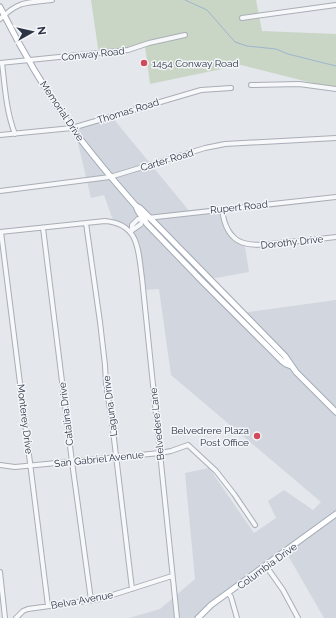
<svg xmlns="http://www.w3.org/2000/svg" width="336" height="618" font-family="Raleway,sans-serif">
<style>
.built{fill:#d2d6de}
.green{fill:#c9d6c5}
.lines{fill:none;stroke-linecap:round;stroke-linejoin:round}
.stream{stroke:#9fb4cc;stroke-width:1}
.minor-casing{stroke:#a9aeb7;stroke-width:6}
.major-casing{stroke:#a3abb8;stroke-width:7}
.minor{stroke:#f7f8fa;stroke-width:4}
.major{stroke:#fff;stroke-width:5}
.poi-dot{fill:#d1495b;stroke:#f4f6f9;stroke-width:1.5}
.labels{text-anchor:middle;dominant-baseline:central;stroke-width:3;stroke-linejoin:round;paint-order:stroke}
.street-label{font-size:10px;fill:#2b3445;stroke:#f4f6f9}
.poi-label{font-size:10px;fill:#2b3445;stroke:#f4f6f9;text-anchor:start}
</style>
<rect width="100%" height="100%" fill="#e4e7ec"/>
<path class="built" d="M112,117L190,212H218L245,247L249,272L210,279L241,313L336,300V618H324L286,552L230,592L202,618H129L160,609L195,579L185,473L209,468L254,533L276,518L268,501L284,490L313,510L321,502L171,375L159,289L145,290L140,244L131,227L113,220L104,195L91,198L80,152L75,128Z"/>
<path class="green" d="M91,0H256L262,31L336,34V89L241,65L150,84L145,46L99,55Z"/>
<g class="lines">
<path class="stream" d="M185,0L207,10L235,42L247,46L276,49L288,54L336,66"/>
<g class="minor-casing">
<path id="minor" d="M242,18L336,5
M0,19C20,0 27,3 52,0
M0,63L128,50L149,43L185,35
M2,63C5,87 6,111 15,134
M251,85L299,84L336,89
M0,135L72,128L201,90L231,88
M0,191L110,177L205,148L225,144L336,138
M222,209C227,252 254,246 287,242C303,241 320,239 336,237
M86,223L100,322L105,365L106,384L112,422L132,589
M43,228L72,462L91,600
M132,230V225L138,219L336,197
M131,231L141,224L142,219
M0,232L105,221C140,224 138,251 142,278L177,618
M1,232L48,606
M0,465L15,467L160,453L171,451L188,445L216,471L234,494L255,525
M266,566L283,590L298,618
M0,572L5,618
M228,593L231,597L237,618
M16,618L23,611L28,609L100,599L172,576"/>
</g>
<g class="major-casing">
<path id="major" d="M0,7C21,49 45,90 72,128C92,155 114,181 136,206L138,211L147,224L202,281L282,361L286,364L291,366
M136,206L140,208L153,221L285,356L296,372L336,412
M198,618L211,605L336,514"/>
</g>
<use href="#minor" class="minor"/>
<use href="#major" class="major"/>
</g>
<g class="poi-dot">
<circle cx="144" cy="63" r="4"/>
<circle cx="257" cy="436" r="4"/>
</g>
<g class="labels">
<g class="street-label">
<text transform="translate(93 54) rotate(-6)">Conway Road</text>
<text transform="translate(62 111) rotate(56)">Memorial Drive</text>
<text transform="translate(128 111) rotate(-17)">Thomas Road</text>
<text transform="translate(167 160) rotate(-17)">Carter Road</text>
<text transform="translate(239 207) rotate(-6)">Rupert Road</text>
<text transform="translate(292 242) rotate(-6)">Dorothy Drive</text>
<text transform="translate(110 406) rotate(-97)">Laguna Drive</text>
<text transform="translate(66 414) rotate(-97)">Catalina Drive</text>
<text transform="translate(25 419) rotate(83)">Monterey Drive</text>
<text transform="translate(157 424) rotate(-96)">Belvedere Lane</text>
<text transform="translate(99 459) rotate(-6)">San Gabriel Avenue</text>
<text transform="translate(267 566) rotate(-36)">Columbia Drive</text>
<text transform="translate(82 600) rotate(-10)">Belva Avenue</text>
</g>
<g class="poi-label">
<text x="152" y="63">1454 Conway Road</text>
<text x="249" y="430" text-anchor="end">Belvedrere Plaza<tspan x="249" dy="12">Post Office</tspan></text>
</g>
</g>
<g transform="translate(32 32) rotate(82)" stroke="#f4f6f9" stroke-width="3" paint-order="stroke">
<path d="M0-3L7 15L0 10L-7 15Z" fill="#2b3445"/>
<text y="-6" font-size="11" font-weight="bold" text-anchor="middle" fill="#2b3445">N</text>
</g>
</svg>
